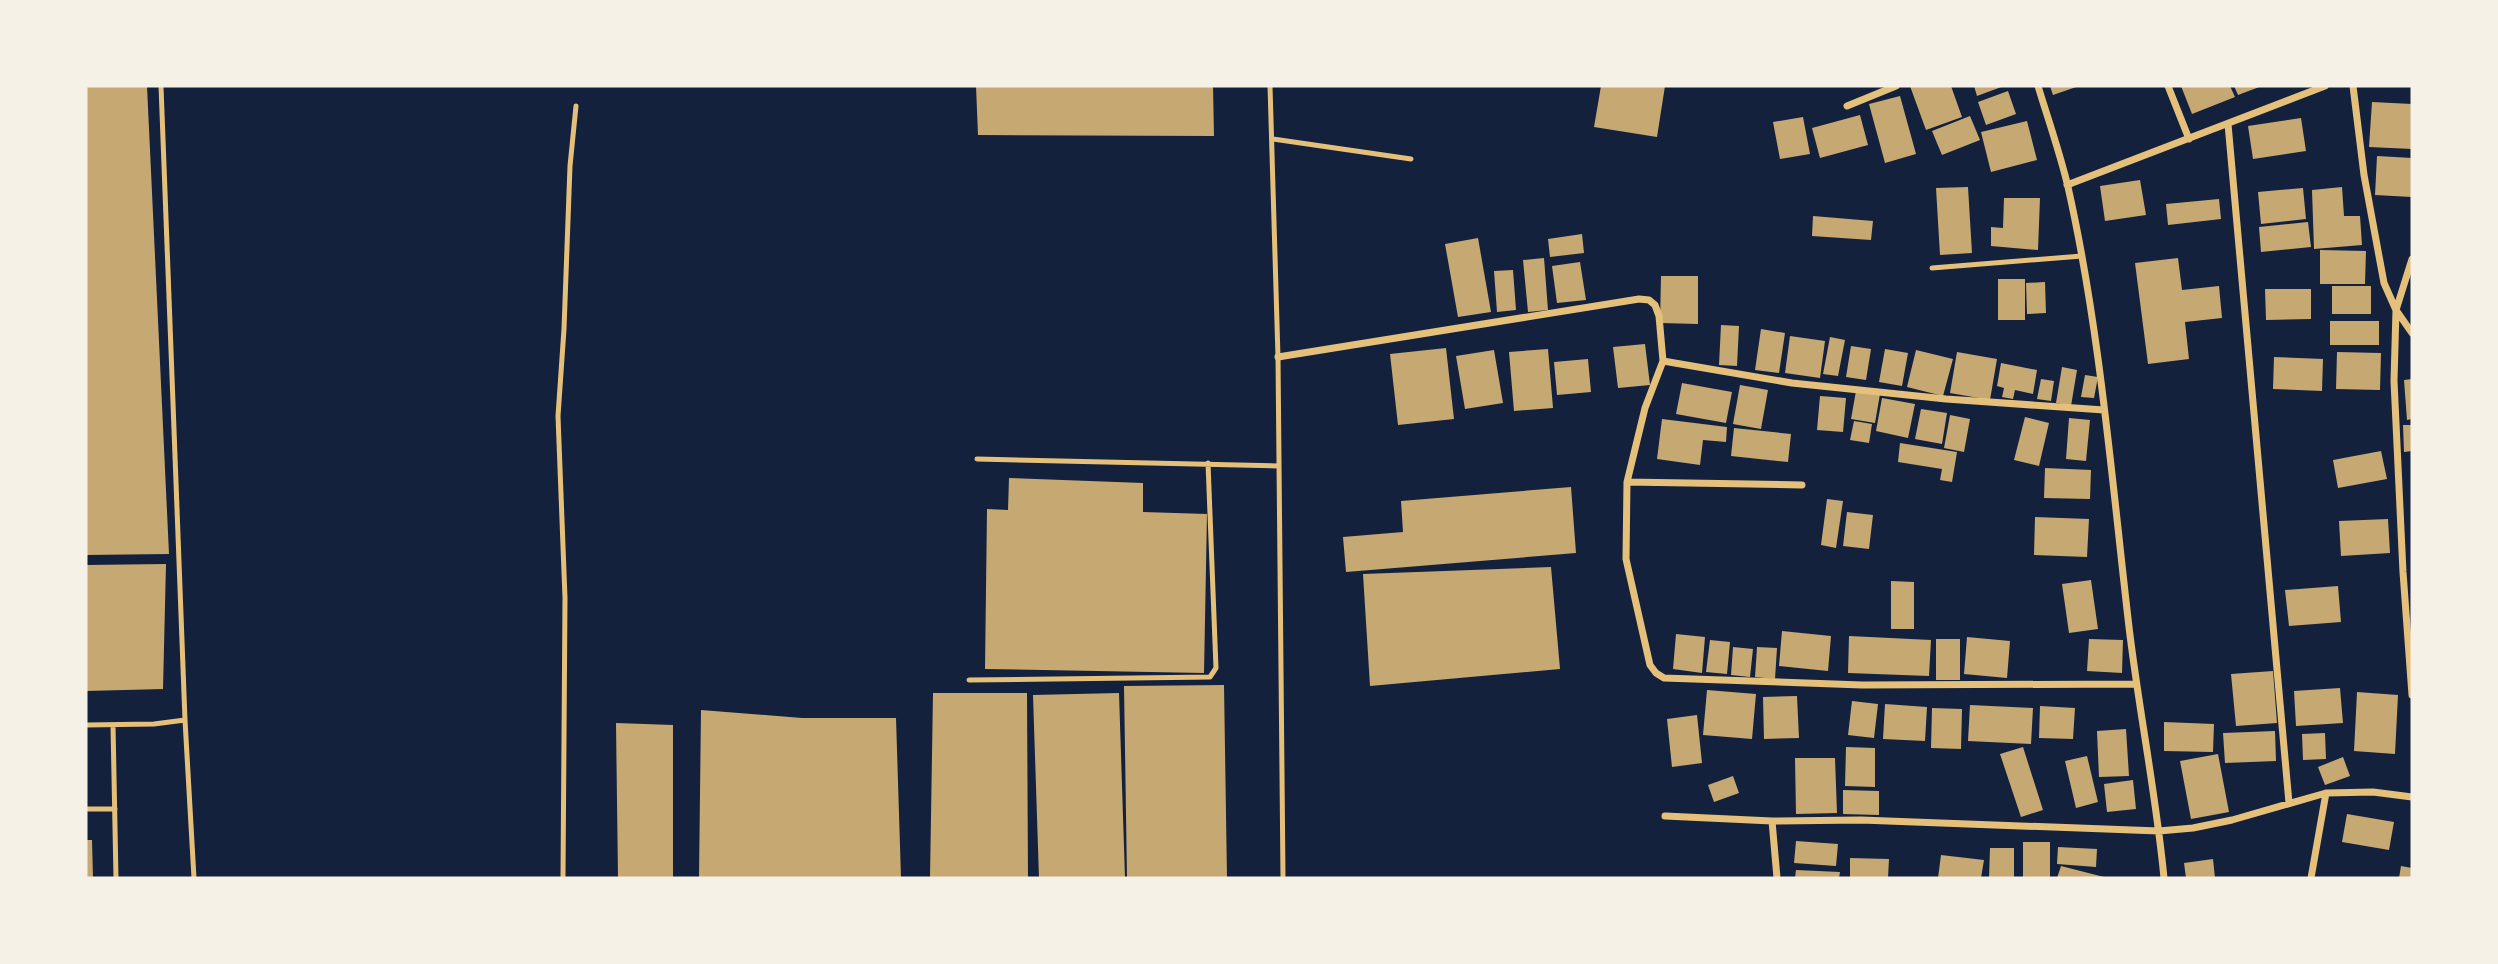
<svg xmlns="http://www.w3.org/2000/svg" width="2498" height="964" font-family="'Exo 2',sans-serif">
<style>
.building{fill:#c6a872}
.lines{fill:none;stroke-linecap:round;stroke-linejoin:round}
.service{stroke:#e5c07b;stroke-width:5}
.minor{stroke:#e5c07b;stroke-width:7}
</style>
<rect width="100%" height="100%" fill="#14213d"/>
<path class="building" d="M86,86H147L169,554L86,555Z
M976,86H1213L1214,136L978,135Z
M1601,86H1665L1657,137L1594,127Z
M1910,86H1951L1962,117L1926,130Z
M1974,86H2004L1977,96Z
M2050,86H2079L2053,95Z
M2181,86H2230L2235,97L2192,114Z
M2234,86H2262L2238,95Z
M2008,91L2016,114L1986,125L1978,102Z
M1900,96L1916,154L1885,163L1869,104Z
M2372,102L2412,104V149L2369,147Z
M1860,115L1868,145L1820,158L1812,128Z
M1970,116L1980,140L1942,155L1932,131Z
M1803,117L1810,154L1780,159L1773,122Z
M2301,118L2306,151L2253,159L2248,126Z
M2027,121L2037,160L1991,172L1981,132Z
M2377,156L2412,158V197L2375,195Z
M2140,180L2146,215L2105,221L2100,186Z
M1968,187L1972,253L1940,255L1936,188Z
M2342,187L2344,216H2360L2362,245L2314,249L2312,190Z
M2303,188L2306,219L2261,224L2258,192Z
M2004,198H2040L2038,250L1991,246V227L2003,228Z
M2219,199L2221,219L2168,225L2166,204Z
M1813,216L1873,221L1871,240L1812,236Z
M2308,222L2311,247L2261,252L2259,227Z
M1582,234L1584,253L1550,257L1548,239Z
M1478,238L1491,312L1458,317L1445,244Z
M2320,250L2366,251L2365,284H2320Z
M1544,258L1548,310L1528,312L1523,260Z
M2178,258L2182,290L2219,286L2222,318L2185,322L2189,359L2148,364L2135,263Z
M1580,262L1586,300L1557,303L1552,266Z
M1513,270L1516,310L1497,312L1494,271Z
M1661,276H1698V324L1660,323Z
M1998,279H2025V320H1998Z
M2045,282L2046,313L2027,314L2026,283Z
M2332,286H2371V314H2332Z
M2265,289H2311V319L2266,320Z
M2330,321H2379V345H2330Z
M1721,325L1739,326L1737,366L1719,365Z
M1761,329L1785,333L1779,373L1755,370Z
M1790,336L1825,341L1820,378L1785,373Z
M1830,337L1845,340L1838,376L1823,374Z
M1645,344L1650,385L1618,388L1613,347Z
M1851,346L1871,349L1866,380L1846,377Z
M1446,348L1454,419L1398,425L1390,354Z
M1548,349L1553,408L1514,411L1509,352Z
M1885,349L1908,353L1902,386L1879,382Z
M1494,350L1503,403L1465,409L1456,356Z
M1916,350L1953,359L1943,396L1907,387Z
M1957,352L1997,359L1990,400L1950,393Z
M2337,352L2381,353L2380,390L2336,389Z
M2274,357L2323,359L2322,391L2273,389Z
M1588,359L1591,392L1557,395L1554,362Z
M2001,363L2037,370L2033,394L2015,390L2013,399L2002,397L2004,388L1997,386Z
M2062,367L2077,370L2071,406L2056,403Z
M2085,375L2098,377L2094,398L2081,397Z
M2041,379L2054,381L2051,401L2037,399Z
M2412,379V419L2407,420L2404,380Z
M1682,383L1732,392L1726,423L1676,414Z
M1740,385L1768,390L1761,429L1733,424Z
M1856,391L1880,394L1875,423L1851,419Z
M1820,396L1846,398L1843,432L1817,430Z
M1882,398L1915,404L1908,438L1876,431Z
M1921,409L1947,413L1942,444L1915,439Z
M1950,415L1970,419L1964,452L1944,448Z
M2025,417L2049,423L2039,466L2014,460Z
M2069,418L2090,420L2086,461L2066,459Z
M1662,419L1727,427L1726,442L1703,440L1700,465L1657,459Z
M1854,421L1872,424L1869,443L1850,440Z
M2403,425H2412V451L2404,452Z
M1734,428L1791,434L1788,462L1731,456Z
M1900,443L1957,452L1952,482L1940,480L1942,469L1898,462Z
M2381,451L2387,479L2338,488L2333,460Z
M2045,468L2091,470L2090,499L2044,498Z
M1009,478L1143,483V512L1207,514L1204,673L985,669L987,509L1008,510Z
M1571,487L1576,553L1346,572L1343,537L1403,532L1401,501Z
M1827,499L1843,501L1836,548L1821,545Z
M1847,512L1873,515L1869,549L1843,546Z
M2035,517L2089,519L2087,557L2034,555Z
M2388,519L2390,553L2341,556L2339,521Z
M166,564L163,689L86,691V565Z
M1551,567L1560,669L1370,686L1363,574Z
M2091,580L2098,629L2069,633L2062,584Z
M1891,581L1914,582V629H1891Z
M2338,586L2341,622L2289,626L2285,590Z
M1782,631L1831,636L1828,671L1779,666Z
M1676,634L1705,637L1702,673L1673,669Z
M1849,636L1931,640L1929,676L1848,673Z
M1967,637L2010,641L2007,678L1964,674Z
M1936,639H1960V680H1936Z
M2089,639L2123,640L2122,673L2087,671Z
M1710,640L1730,642L1727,674L1706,672Z
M1733,647L1753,649L1750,677L1731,675Z
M1757,647L1777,648L1775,679L1755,677Z
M2273,671L2277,723L2236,726L2231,674Z
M1224,685L1227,878H1127L1124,686Z
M2340,688L2343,723L2296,726L2294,691Z
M1707,690L1756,694L1752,739L1703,735Z
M2357,692L2398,695L2395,754L2354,751Z
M933,693H1027L1028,878H930Z
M1119,693L1125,878H1039L1033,695Z
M1797,696L1799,738L1764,739L1763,697Z
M1852,701L1878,704L1874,738L1848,735Z
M1885,704L1927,707L1925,741L1883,739Z
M1970,705L2033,708L2031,744L1968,741Z
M2040,706L2075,708L2073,739L2039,738Z
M1932,708L1962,709L1961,749L1931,748Z
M701,710L802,718H896L901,878H699Z
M1697,715L1702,763L1672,767L1667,719Z
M2164,722L2214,724L2213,752L2164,751Z
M616,723L673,725V878H618Z
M2126,729L2129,776L2099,777L2097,731Z
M2275,731L2276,761L2225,763L2223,733Z
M2325,733L2326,759L2303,760L2302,734Z
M1846,747L1875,748V787L1845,786Z
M2023,747L2043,810L2021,817L2000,754Z
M2218,754L2229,812L2191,819L2180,761Z
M2087,756L2098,802L2076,808L2065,761Z
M2343,757L2350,776L2325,785L2318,767Z
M1795,758H1835L1837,813L1796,814Z
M1733,776L1739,793L1714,802L1708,785Z
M2133,780L2136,809L2107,812L2104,784Z
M1843,790L1879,791V815L1843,814Z
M2347,814L2394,822L2389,850L2342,842Z
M86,840H92L93,878H86Z
M1796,841L1838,844L1836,866L1794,863Z
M2023,842H2050V878H2023Z
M2058,847L2097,849L2096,867L2057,864Z
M1990,848H2014V878H1989Z
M1941,855L1984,860L1981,878H1938Z
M1850,858L1889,859L1888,878H1850Z
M2213,859L2215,878H2186L2184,863Z
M2061,866L2104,877V878H2057Z
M2401,866L2412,868V878H2399Z
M1796,870L1840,872L1839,878H1795Z"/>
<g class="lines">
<path class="service" d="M161,86L185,720
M1270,86L1278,357L1283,878
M1273,139L1411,159
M1932,268L2082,256
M977,459L1278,466
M969,680L1210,677L1216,668L1208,463
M86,725L154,724L185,720L194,878
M113,725L116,878
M86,809H115
M563,878L565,598L558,416L564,329L570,166L576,106"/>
<path class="minor" d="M2038,86C2048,119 2060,153 2068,187C2100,329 2112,482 2129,627C2139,711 2156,794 2164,878
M2168,86L2189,139
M2353,86L2364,175L2384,283L2396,310L2412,333
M1847,106L1896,86
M2228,124L2289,803
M2067,185L2325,86
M2412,259L2396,310L2394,381L2403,572L2412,695
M1278,357L1639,299L1649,300L1655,305L1659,316L1663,361L1645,408L1627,482L1626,559L1650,665L1656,673L1664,678L1862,685L2136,684
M1663,361L1792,383L1946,399L2104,410
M1627,482L1802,485
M1665,816L1772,821L1861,820L2159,831L2193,828L2232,820L2326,793L2373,792L2412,797
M1772,821L1777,878
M2311,878L2326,793"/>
</g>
<rect width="2498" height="964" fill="none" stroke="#f6f1e7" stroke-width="175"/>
</svg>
